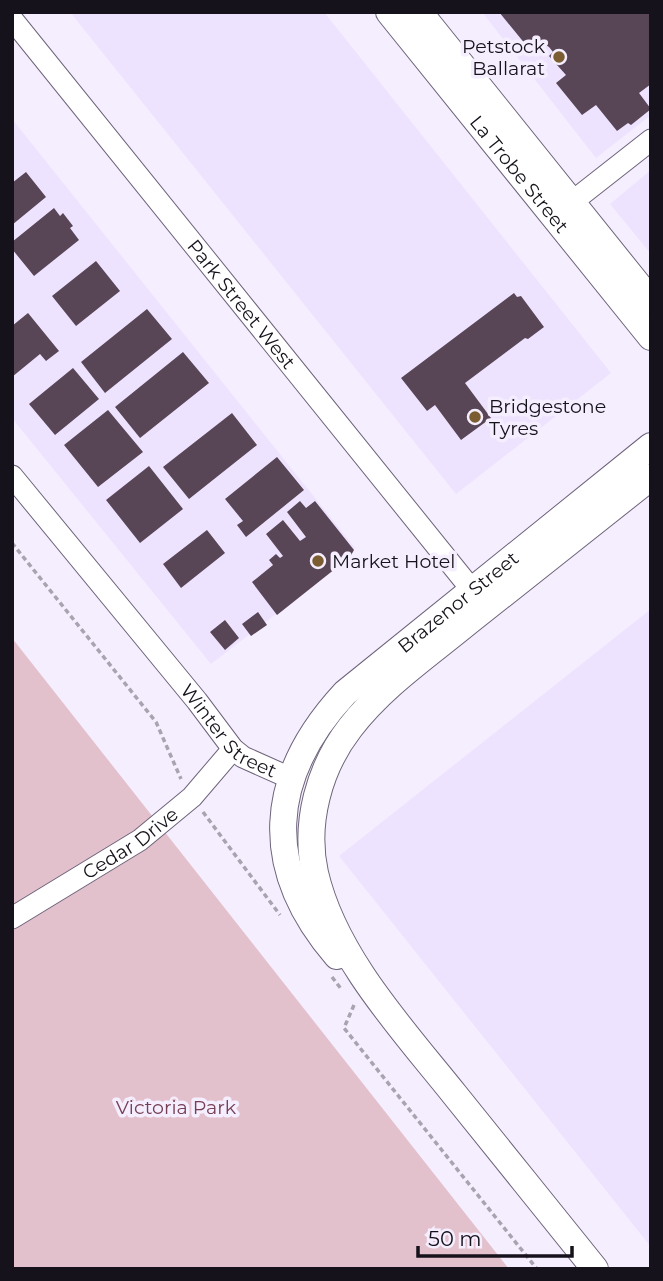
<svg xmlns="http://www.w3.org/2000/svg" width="663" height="1281" font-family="Montserrat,sans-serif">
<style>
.built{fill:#eee3fe}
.green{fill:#e3c1cc}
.building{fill:#584556}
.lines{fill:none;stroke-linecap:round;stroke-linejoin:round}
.minor-casing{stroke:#6e647b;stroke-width:23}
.major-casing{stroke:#6e647b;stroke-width:28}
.path{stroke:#a9a3b0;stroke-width:3.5;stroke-dasharray:5 3.5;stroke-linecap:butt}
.minor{stroke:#fff;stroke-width:21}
.major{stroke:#fff;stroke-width:26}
.poi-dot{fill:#7b5d31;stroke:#f5eefe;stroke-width:2.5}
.labels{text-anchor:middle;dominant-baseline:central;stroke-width:7;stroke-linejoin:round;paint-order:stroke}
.poi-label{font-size:19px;fill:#16121b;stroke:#f5eefe;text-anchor:start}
.street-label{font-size:19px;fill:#16121b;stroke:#f5eefe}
.park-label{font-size:19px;fill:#754054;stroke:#f5eefe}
</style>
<rect width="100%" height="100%" fill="#f5eefe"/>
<path class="built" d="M70,12H324L611,373L456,494Z
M482,12H651V115L596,158Z
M12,119L355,548L350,557L211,664L12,418Z
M651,170V254L610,204Z
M651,609V1247L339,856Z"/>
<path class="green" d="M12,638L509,1269H12Z"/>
<path class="building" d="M499,12H651V84L639,93L651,109L631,125L628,123L617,131L596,105L582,115L556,83L566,75L549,56L553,52L549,47L535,38L526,45Z
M26,172L46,197L12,225V183Z
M54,208L60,216L63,213L73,226L70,228L79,240L34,276L12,249V242Z
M96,261L120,291L76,326L52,296Z
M514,293L517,297L521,296L544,327L528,339L525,338L465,383L491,418L461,440L435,405L427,411L401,378Z
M147,309L172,339L105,393L81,362Z
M28,313L59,351L46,361L40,354L12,377V326Z
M183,352L209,383L140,438L115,407Z
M73,368L99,399L55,435L29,404Z
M108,410L143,452L98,487L64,445Z
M232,413L257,445L189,499L163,467Z
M277,457L304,490L246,537L237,525L243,521L225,499Z
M149,466L183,509L140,543L106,500Z
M300,501L306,508L315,501L354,550L350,557L277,615L252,582L273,565L269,560L276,554L280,558L283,556L266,534L283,520L300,541L306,537L287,512Z
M207,530L225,553L181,588L163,564Z
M258,612L267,625L251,636L242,624Z
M225,620L239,638L225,650L210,632Z"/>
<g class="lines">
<g class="minor-casing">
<g id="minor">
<path id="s1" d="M12,19L472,590"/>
<path d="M572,202L651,140"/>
<path id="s2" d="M12,476L197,701L233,749L243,757L290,778"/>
<path id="s3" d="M12,918L140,840L192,797L233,749"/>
</g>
</g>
<g class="major-casing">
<g id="major">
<path id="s4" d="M389,12L651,337"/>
<path d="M419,12L651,301"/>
<path id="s5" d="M337,956C261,868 267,777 345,693L651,446"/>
<path d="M595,1269C548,1211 502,1153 455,1095C403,1030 334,956 315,873C304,823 319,768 350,728C382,686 428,655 468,622C529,574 590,525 651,477"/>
</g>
</g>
<path class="path" d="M12,543L156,722L181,779
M203,812L280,915
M332,977L342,990
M354,1005L344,1028L537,1269"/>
<use href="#minor" class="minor"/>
<use href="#major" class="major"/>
</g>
<g class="poi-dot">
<circle cx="559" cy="57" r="7"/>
<circle cx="475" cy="417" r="7"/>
<circle cx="318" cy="561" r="7"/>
</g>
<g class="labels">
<g class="poi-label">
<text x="545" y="46" text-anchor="end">Petstock<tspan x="545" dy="22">Ballarat</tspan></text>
<text x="489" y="406">Bridgestone<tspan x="489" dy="22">Tyres</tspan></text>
<text x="332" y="561">Market Hotel</text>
</g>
<g class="street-label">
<text stroke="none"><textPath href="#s4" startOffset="208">La Trobe Street</textPath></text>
<text stroke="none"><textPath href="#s1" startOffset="366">Park Street West</textPath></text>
<text stroke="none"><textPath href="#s5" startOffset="439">Brazenor Street</textPath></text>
<text stroke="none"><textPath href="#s2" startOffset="336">Winter Street</textPath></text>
<text stroke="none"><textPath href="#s3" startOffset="140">Cedar Drive</textPath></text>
</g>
<g class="park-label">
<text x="176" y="1107">Victoria Park</text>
</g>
</g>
<rect width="663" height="1281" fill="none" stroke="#16121b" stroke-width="28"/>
<path d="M418 1246v10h154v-10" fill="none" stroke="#16121b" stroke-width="3.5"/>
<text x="428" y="1246" font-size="21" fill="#16121b" stroke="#f5eefe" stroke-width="5" paint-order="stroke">50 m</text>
</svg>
